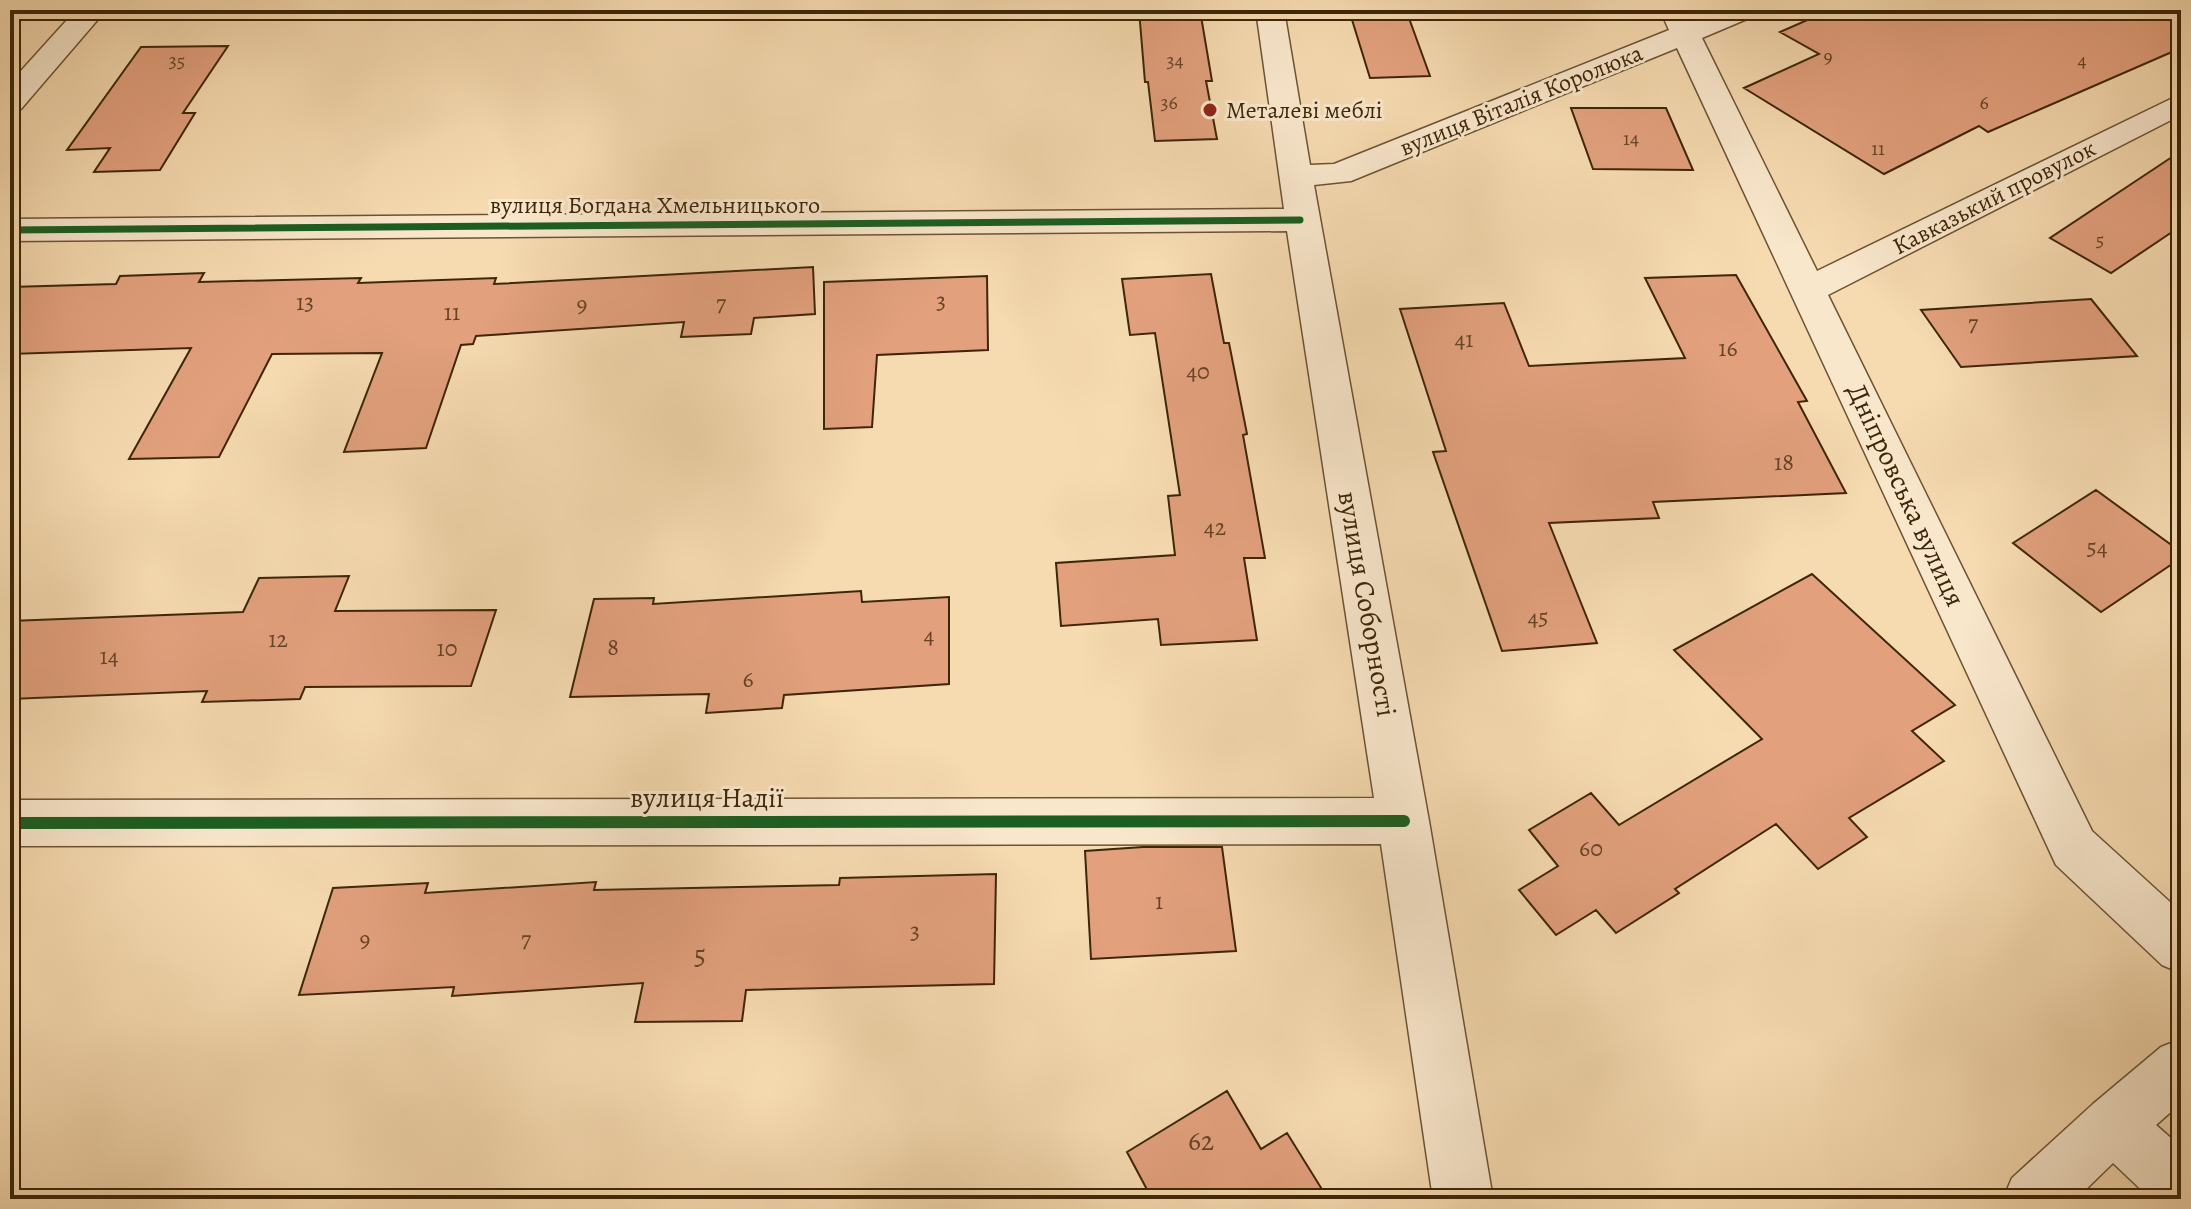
<svg xmlns="http://www.w3.org/2000/svg" width="2191" height="1209" font-family="Alegreya,serif">
<style>
.building{fill:#e2a07d;stroke:#3e2608;stroke-width:2}
.lines{fill:none;stroke-linecap:round;stroke-linejoin:round}
.minor-casing{stroke:#6c5332;stroke-width:3}
.minor{fill:#f9e7cc;fill-rule:evenodd}
.cycleway-far1-casing{stroke:#f9e7cc;stroke-width:11}
.cycleway-casing{stroke:#f9e7cc;stroke-width:17}
.cycleway-far1{stroke:#1b5e20;stroke-width:7}
.cycleway{stroke:#1b5e20;stroke-width:12}
.poi-dot{fill:#8f2418;stroke:#f9e7cc;stroke-width:3}
.labels{text-anchor:middle;dominant-baseline:central;stroke-width:6;stroke-linejoin:round;paint-order:stroke}
.far-number-label{font-size:20px;fill:#674425}
.far-street-label{font-size:24px;fill:#3e2608;stroke:#f9e7cc}
.far-poi-label{font-size:24px;fill:#3e2608;stroke:#f9e7cc;text-anchor:start}
.number-label{font-size:24px;fill:#674425}
.street-label{font-size:28px;fill:#3e2608;stroke:#f9e7cc}
.near-number-label{font-size:28px;fill:#674425}
</style>
<rect width="100%" height="100%" fill="#f6dab0"/>
<filter id="stains"><feTurbulence type="fractalNoise" baseFrequency=".0025" numOctaves="4"/><feColorMatrix values="0 0 0 0 .2 0 0 0 0 .09 0 0 0 0 .02 0 0 0 .5 -.17"/></filter>
<radialGradient id="worn" r=".72"><stop offset=".6" stop-color="#630" stop-opacity="0"/><stop offset="1" stop-color="#630" stop-opacity=".3"/></radialGradient>
<path class="building" d="M1139,10H1200L1212,81H1206L1217,139L1155,141L1148,82H1145Z
M1349,10H1406L1430,76L1370,78Z
M1830,10H2181V48L1988,132L1979,126L1884,174L1744,88L1819,54L1780,32Z
M228,46L183,113H195L160,170L94,172L110,148L67,150L141,47Z
M1571,108H1666L1693,170L1593,169Z
M2181,151V226L2111,273L2050,238Z
M813,267L815,314L754,318L751,334L681,337L684,322L476,336L473,344L461,345L426,448L344,452L382,353L272,354L219,457L129,459L191,348L10,354V287L116,284L120,276L204,273L199,282L361,278L358,283L496,278L494,284Z
M1211,274L1224,343H1229L1247,434L1243,435L1265,558H1244L1257,640L1161,645L1158,619L1061,626L1056,563L1175,555L1168,496L1180,495L1155,333L1130,335L1122,279Z
M1736,275L1807,401L1798,402L1846,493L1653,502L1659,518L1549,523L1597,643L1502,651L1433,452L1446,451L1400,309L1504,303L1529,366L1685,358L1645,278Z
M987,276L988,350L877,355L872,427L824,429V282Z
M2091,299L2137,356L1961,367L1921,310Z
M2096,490L2181,552V558L2101,612L2013,543Z
M1812,574L1955,705L1912,731L1944,761L1849,818L1867,837L1818,869L1776,824L1675,889L1679,893L1616,933L1596,910L1556,935L1519,890L1558,866L1529,830L1591,793L1619,825L1762,739L1674,650Z
M349,576L335,611L496,610L471,686L305,687L300,699L202,702L207,691L10,699V621L243,612L259,578Z
M861,591L862,602L949,597V684L784,695L782,708L706,713L709,694L570,697L594,599L654,598L653,604Z
M1143,847H1222L1236,951L1091,959L1085,851Z
M996,874L994,984L746,990L742,1021L635,1022L643,983L452,996L454,987L299,995L333,888L428,883L425,893L596,882L594,890L839,885L840,878Z
M1227,1091L1261,1149L1287,1133L1328,1199H1152L1127,1152Z"/>
<g class="lines">
<g class="minor-casing">
<path id="minor" d="M76,10H106L21,109L10,111V83Z
M1256,10H1284L1310,165L1334,164L1669,30L1660,10H1688L1693,20L1718,10H1758L1754,16L1702,38L1817,271L2181,94V115L1828,295L2092,831L2181,912V973L2162,965L2056,865L1677,48L1351,181L1314,185L1429,821L1493,1199H1433L1381,844L10,846V800L1374,798L1287,231L10,241V219L1284,209Z
M2181,1039V1103L2156,1125L2181,1147V1199H2151L2113,1163L2076,1199H2003L2012,1178L2093,1104L2161,1047Z"/>
</g>
<use href="#minor" class="minor"/>
<g class="cycleway-far1-casing">
<path id="cycleway-far1" d="M10,230L1300,220"/>
</g>
<g class="cycleway-casing">
<path id="cycleway" d="M10,823L1404,821"/>
</g>
<use href="#cycleway-far1" class="cycleway-far1"/>
<use href="#cycleway" class="cycleway"/>
</g>
<circle class="poi-dot" cx="1210" cy="110" r="8"/>
<g class="labels">
<g class="far-number-label">
<text x="1828" y="56">9</text>
<text x="177" y="60">35</text>
<text x="1175" y="60">34</text>
<text x="2082" y="60">4</text>
<text x="1169" y="102">36</text>
<text x="1984" y="102">6</text>
<text x="1631" y="138">14</text>
<text x="1878" y="148">11</text>
<text x="2100" y="239">5</text>
</g>
<g class="far-street-label">
<text transform="translate(1521 100) rotate(-22)">вулиця Віталія Королюка</text>
<text transform="translate(1994 197) rotate(-27)">Кавказький провулок</text>
<text x="655" y="205">вулиця Богдана Хмельницького</text>
</g>
<g class="far-poi-label">
<text x="1226" y="110">Металеві меблі</text>
</g>
<g class="number-label">
<text x="941" y="301">3</text>
<text x="305" y="302">13</text>
<text x="721" y="303">7</text>
<text x="582" y="304">9</text>
<text x="452" y="312">11</text>
<text x="1973" y="323">7</text>
<text x="1464" y="339">41</text>
<text x="1728" y="348">16</text>
<text x="1198" y="371">40</text>
<text x="1784" y="462">18</text>
<text x="1215" y="527">42</text>
<text x="2097" y="547">54</text>
<text x="1538" y="617">45</text>
<text x="929" y="635">4</text>
<text x="278" y="639">12</text>
<text x="613" y="647">8</text>
<text x="447" y="648">10</text>
<text x="109" y="656">14</text>
<text x="748" y="679">6</text>
<text x="1591" y="848">60</text>
<text x="1159" y="901">1</text>
<text x="915" y="931">3</text>
<text x="365" y="939">9</text>
<text x="526" y="939">7</text>
</g>
<g class="street-label">
<text transform="translate(1906 495) rotate(65)">Дніпровська вулиця</text>
<text transform="translate(1367 604) rotate(80)">вулиця Соборності</text>
<text x="707" y="798">вулиця Надії</text>
</g>
<g class="near-number-label">
<text x="700" y="955">5</text>
<text x="1201" y="1141">62</text>
</g>
</g>
<rect width="2191" height="1209" fill="none" stroke="#f6dab0" stroke-width="40"/>
<rect x="12" y="12" width="2167" height="1185" fill="none" stroke="#3e2608" stroke-width="4"/>
<rect x="20" y="20" width="2151" height="1169" fill="none" stroke="#3e2608" stroke-width="2"/>
<rect width="100%" height="100%" filter="url(#stains)"/>
<rect width="100%" height="100%" fill="url(#worn)"/>
</svg>
